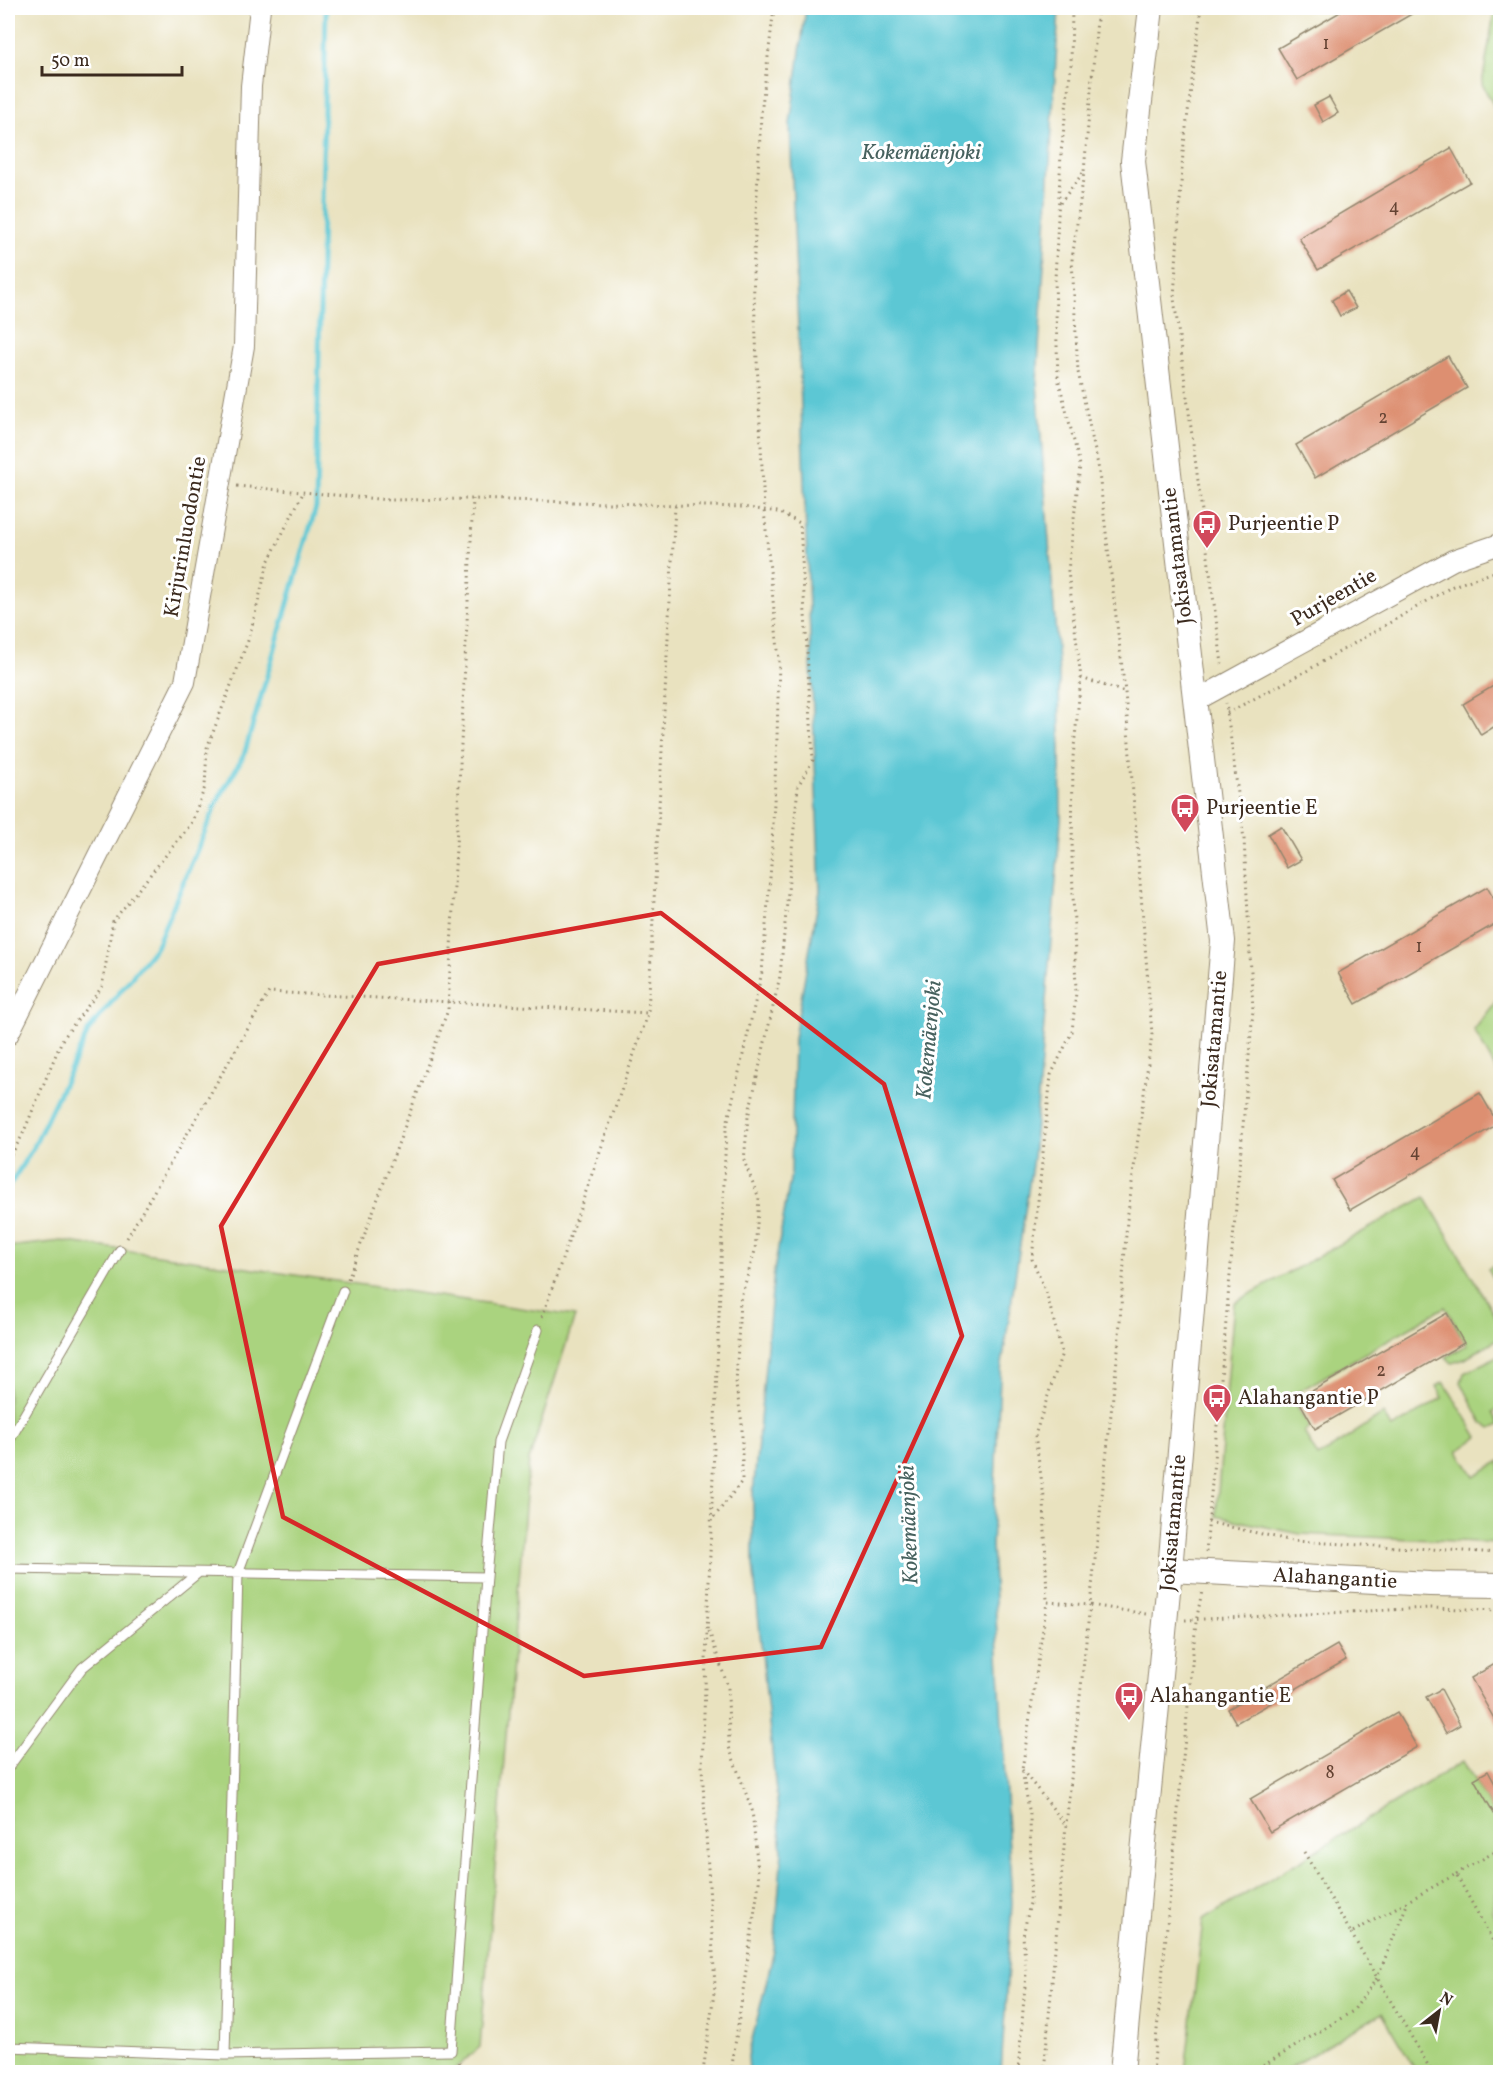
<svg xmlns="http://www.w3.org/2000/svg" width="1508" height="2080" font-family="Vollkorn,serif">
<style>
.green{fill:#aad37f;stroke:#727e4e;stroke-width:1.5}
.water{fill:#5bc7d4;stroke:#4b7879;stroke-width:1.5}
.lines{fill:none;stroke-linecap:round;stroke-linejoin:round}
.stream{stroke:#5bc7d4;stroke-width:5}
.building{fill:#dd8f71}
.service-casing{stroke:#92866e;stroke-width:11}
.minor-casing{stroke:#92866e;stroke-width:22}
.tertiary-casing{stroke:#92866e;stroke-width:26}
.path{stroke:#92866e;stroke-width:3;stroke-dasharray:1.5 4.5;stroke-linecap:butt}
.service{stroke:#fff;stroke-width:9}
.minor{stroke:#fff;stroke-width:20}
.tertiary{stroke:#fff;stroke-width:24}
.marked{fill:none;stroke:#d62828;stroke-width:4.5;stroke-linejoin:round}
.labels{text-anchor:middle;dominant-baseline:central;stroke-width:6;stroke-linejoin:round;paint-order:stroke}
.number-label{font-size:18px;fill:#644333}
.poi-label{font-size:21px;fill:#3b2a1e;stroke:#fff;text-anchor:start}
.street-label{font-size:21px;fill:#3b2a1e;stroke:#fff}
.water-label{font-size:22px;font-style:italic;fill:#46615e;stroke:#fff}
</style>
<rect width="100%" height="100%" fill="#fff"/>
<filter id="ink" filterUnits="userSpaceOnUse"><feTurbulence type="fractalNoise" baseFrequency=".0167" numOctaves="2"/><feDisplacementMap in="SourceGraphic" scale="12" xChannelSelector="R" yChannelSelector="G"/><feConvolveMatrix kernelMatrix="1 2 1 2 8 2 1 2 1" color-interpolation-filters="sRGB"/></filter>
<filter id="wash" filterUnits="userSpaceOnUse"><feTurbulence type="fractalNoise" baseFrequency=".008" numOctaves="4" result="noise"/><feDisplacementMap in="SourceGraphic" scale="24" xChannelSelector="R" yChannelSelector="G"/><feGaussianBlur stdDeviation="1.35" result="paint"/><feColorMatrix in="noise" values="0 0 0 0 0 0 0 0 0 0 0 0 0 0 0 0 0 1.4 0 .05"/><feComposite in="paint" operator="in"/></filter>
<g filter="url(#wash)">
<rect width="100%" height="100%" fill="#e9e2bf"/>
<path class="green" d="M1495,8H1500V117L1482,84Z
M1500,996V1077L1474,1030Z
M1425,1197L1500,1324V1337L1465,1359L1452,1363L1446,1357L1467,1345L1445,1307L1291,1396L1310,1428L1304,1432L1318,1457L1383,1414L1392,1428L1443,1398L1437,1386L1444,1382L1478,1437L1458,1451L1474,1476L1500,1461V1543L1300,1534L1216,1516L1234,1303Z
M62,1241L575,1316L529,1460L480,2047L451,2072H8V1247Z
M1500,1262V1290L1488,1268Z
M1500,1355V1407L1493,1412L1500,1425L1491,1429L1482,1423L1461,1382L1464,1373Z
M1463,1761L1500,1824V1875L1492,1911L1500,1926V2072H1417L1382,2013L1283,2072H1185L1203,1920Z"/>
<path class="water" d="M806,8H1059L1037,383L1059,675L1061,819L1033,1158L1000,1378L992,1546L1012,1903L1001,2072H749L748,2056L774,1951L782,1851L753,1564V1495L774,1271L791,1174L794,1038L820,891L790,124Z"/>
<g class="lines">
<path class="stream" d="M8,1188L34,1146L89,1030L156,947L218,800L244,755L316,507L326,8"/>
</g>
<g id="blocks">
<path class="building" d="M1347,8H1422L1297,80L1278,48Z
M1329,97L1338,113L1323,122L1314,105Z
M1451,148L1470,182L1318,270L1299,238Z
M1346,291L1356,308L1340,316L1332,300Z
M1448,356L1467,388L1315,478L1296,445Z
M1500,682V723L1481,735L1463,704Z
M1281,826L1301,860L1287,868L1268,834Z
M1487,887L1500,910V921L1356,1004L1338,973Z
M1480,1093L1498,1124L1350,1210L1332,1180Z
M1447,1313L1464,1343L1315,1429L1298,1399Z
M1337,1645L1346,1660L1236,1723L1228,1709Z
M1500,1661V1729L1471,1678Z
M1441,1689L1460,1725L1446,1733L1426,1697Z
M1397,1713L1417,1747L1270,1832L1250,1799Z
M1488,1771L1500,1793V1824L1474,1779Z"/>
</g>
</g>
<g filter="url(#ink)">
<use href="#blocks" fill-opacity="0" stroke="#92866e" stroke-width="1.5"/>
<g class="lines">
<g class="service-casing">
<path id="service" d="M8,1443L120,1250
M8,1569L486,1577L451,2051L225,2055L8,2047
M486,1577L498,1442L538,1330
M8,1768L82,1668L198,1573
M225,2055L238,1573L343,1291"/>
</g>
<g class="minor-casing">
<path id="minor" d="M1195,701L1453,560L1500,544
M8,1035L185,682L244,346L251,86L260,8"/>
</g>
<g class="tertiary-casing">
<path id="tertiary" d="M1170,1570L1430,1584L1500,1585
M1122,2072L1170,1570L1223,941L1133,161L1151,8"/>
</g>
<path class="path" d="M1098,8L1084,172L1072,260L1078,372L1098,465L1125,692L1152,1034L1127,1220L1118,1350L1090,1605L1146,1614
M1201,8L1183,152L1174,298L1222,664
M1060,203L1083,173
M237,486L389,500L473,499L742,507L778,512L800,523L813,760L798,786L780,976L748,1117L744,1161L759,1198L755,1251L740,1300L736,1386L742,1423V1481L712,1520
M1081,678L1125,692
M1227,713L1303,673L1453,586L1500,570
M8,1160L22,1136L62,1040L102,987L113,921L191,824L205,787L207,748L249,638L268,562L303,493
M127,1238L269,992L648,1013L675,506
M348,1279L448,1010L473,499
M542,1317L648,1014
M1208,1522L1293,1541L1500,1553
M1206,1552L1253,1010L1244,839L1226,703
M1185,1620L1429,1608L1500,1610
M709,1631L728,1687L729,1747L752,1810L759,1882L731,2072
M1022,1770L1066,1825
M1304,1852L1351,1933L1456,1874L1500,1954
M1456,1874L1500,1849
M1351,1933L1432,2072
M459,2062L465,2072
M703,2072L715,1986L702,1767L726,1129L762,972L771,866L777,738L779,660L764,510L753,274L761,114L774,8
M1018,2072L1026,1973L1023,1936L1030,1903L1031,1872L1030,1815L1022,1770L1047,1602
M1044,2072L1066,1825L1090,1605L1047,1602L1044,1497L1035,1435L1062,1353L1047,1295L1032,1259L1051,1075L1072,1032L1076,992L1072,859L1073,757L1081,678L1068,571L1080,465L1058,378L1055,280L1061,153L1071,65L1072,8
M1153,2072L1196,1622L1202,1591
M1253,2072L1353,2011L1377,1978L1408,1902"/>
<use href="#service" class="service"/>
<use href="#minor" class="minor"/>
<use href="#tertiary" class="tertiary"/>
</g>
</g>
<path class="marked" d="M661,913L884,1084L962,1336L821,1647L584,1676L283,1517L221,1226L378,964Z"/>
<defs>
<g id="bus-pin" transform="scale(1.5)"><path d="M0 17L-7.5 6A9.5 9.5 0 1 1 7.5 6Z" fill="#d1495b" stroke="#fff"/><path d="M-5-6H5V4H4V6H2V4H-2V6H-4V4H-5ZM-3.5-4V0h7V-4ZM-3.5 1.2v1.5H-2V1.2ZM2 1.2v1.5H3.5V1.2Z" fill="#fff"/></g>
</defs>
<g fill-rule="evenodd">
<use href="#bus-pin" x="1207" y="524"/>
<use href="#bus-pin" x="1185" y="808"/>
<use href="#bus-pin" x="1217" y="1398"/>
<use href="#bus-pin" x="1129" y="1696"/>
</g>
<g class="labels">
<g class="number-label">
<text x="1326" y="44">1</text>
<text x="1394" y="207">4</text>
<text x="1383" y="418">2</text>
<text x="1419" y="947">1</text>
<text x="1415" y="1152">4</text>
<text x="1381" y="1371">2</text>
<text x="1330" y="1773">8</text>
</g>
<g class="poi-label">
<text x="1228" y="524">Purjeentie P</text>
<text x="1206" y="808">Purjeentie E</text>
<text x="1238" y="1398">Alahangantie P</text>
<text x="1150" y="1696">Alahangantie E</text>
</g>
<g class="street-label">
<text transform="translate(186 537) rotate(-80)">Kirjurinluodontie</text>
<text transform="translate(1178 556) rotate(-97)">Jokisatamantie</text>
<text transform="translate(1334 598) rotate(-30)">Purjeentie</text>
<text transform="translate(1215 1039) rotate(-85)">Jokisatamantie</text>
<text transform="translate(1174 1523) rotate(-85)">Jokisatamantie</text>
<text transform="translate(1335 1579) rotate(3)">Alahangantie</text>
</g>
<g class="water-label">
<text x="921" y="153">Kokemäenjoki</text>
<text transform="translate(930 1040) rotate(-85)">Kokemäenjoki</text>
<text transform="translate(910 1525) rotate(-92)">Kokemäenjoki</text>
</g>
</g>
<rect width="1508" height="2080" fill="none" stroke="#fff" stroke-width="30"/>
<g transform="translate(1439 2011) rotate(31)" stroke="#ffffff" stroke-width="4.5" paint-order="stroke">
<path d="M0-4.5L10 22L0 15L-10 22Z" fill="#3b2a1e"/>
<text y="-9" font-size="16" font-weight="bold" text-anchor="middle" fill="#3b2a1e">N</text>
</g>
<path d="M42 66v9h140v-9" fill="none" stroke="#3b2a1e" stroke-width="3"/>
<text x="51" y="66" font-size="18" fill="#3b2a1e" stroke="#ffffff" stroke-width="4.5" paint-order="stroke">50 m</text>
</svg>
